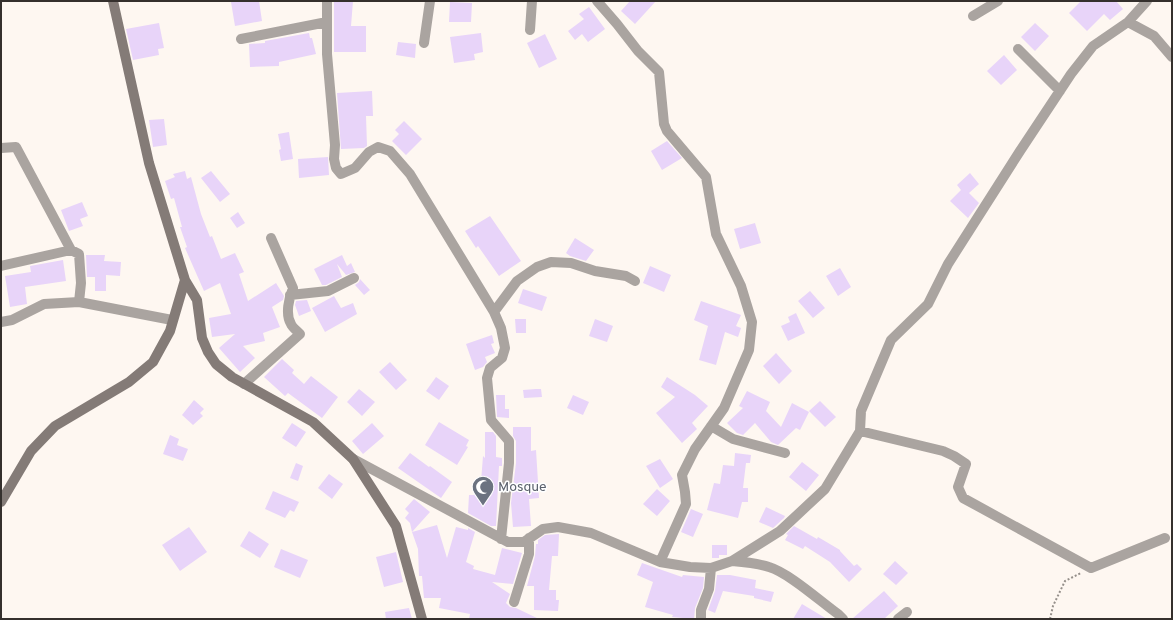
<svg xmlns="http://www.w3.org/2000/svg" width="1173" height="620" font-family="Overpass,sans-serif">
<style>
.building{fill:#e8d4f9}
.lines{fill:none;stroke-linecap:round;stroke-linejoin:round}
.path{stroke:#958f8a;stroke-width:2;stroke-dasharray:2 2;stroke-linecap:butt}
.street{stroke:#aaa4a0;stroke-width:10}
.secondary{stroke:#847b77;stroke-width:10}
.labels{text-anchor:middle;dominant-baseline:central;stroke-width:3;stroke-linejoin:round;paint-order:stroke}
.worship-label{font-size:14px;fill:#5b616d;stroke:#fff;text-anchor:start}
</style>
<rect width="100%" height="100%" fill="#fef7f1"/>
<path class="building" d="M240,1H259L262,21L235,26L231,2Z
M334,1H353L351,26H366V52H334Z
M630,1H656L635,24L621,11Z
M1081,1H1116L1123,9L1110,20L1104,14L1087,31L1069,13Z
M450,2L472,3L471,22H449Z
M589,7L605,29L588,42L582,34L575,40L568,31L584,19L579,14Z
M159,23L164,48L158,49L159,55L133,60L126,29Z
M1035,23L1049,36L1035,51L1021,37Z
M309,33L310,38H312L316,54L279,62V66L250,67L249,44L265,43V41Z
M481,33L483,52L474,54L475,60L454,63L450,37Z
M545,34L557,59L539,68L527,43Z
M398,42L416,44L415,58L396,55Z
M1004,55L1017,70L1001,85L987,71Z
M372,91L373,116H366L367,146L364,148L341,149L337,93Z
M164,119L167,145L153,147L149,120Z
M404,121L422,139L406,155L392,141L399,134L395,130Z
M289,132L293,159L281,161L279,150L281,149L278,134Z
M667,141L682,158L662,170L651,151Z
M328,157L329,175L299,178L298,159Z
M185,171L187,179L191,177L201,214L210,237L212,236L221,259L235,253L244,272L239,274L248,301L276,283L284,296L283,300L272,307L280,327L263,333L265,341L243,346L255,358L240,372L219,348L235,334L212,337L209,318L231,314L220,283L204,291L185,248L187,247L180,227H182L174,198L171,199L165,181L175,177L173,174Z
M211,171L230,194L220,202L201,178Z
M970,173L979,184L969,193L979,203L968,218L950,201L961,190L957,185Z
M82,202L88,216L80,219L83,226L69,231L61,210Z
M238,212L245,223L237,228L230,218Z
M490,216L521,261L499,276L478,246L476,248L465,231Z
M755,223L761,243L740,249L734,229Z
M575,238L594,250L586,261L570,256L566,253Z
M86,255H105L104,261L121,262L120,276L106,275V291H95V277H87Z
M342,255L347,266L351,263L355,272L346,275L337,264L342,277L326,285H322L314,269Z
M63,260L66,281L25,287L27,304L10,307L5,276L31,272L30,266Z
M650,266L671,275L664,292L643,283Z
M840,268L851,287L838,296L826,276Z
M360,279L370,290L364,295L355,285L359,282Z
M523,289L547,297L542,311L518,303Z
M810,291L825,308L813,318L798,301Z
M334,296L341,308L353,303L357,314L325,332L312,308Z
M307,300L311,311L299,316L295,305L296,301Z
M701,301L741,315L736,326L741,328L738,337L725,332L716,365L699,360L708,326L694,320Z
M796,313L805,333L788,341L781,326L790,322L788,317Z
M515,319H526V333H516Z
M595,319L613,326L607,342L589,336Z
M492,335L494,343L491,344L495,353L485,357L487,362L483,367L475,370L466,344Z
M776,353L792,371L779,384L763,366Z
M282,359L294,370L292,373L304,384L311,376L338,397L322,418L288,393L285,396L264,377Z
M390,362L407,380L396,390L379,372Z
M436,377L449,386L439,400L426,391Z
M667,377L695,395L708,406L692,423L697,429L682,443L656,413L675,397L661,387Z
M359,389L375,402L362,416L347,402Z
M536,389H541L542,397L524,398L523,390Z
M747,391L770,402L766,411L781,427L792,403L809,412L800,430L796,428L778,445L771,442L755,423L743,435L737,433L727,423L743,408L739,406Z
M496,395H505V409H509V418L497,417Z
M573,395L589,402L583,415L567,408Z
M194,400L204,409L200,413L203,416L193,425L182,415Z
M820,401L836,417L825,427L809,411Z
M439,422L469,440L466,446L468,447L457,465L425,445Z
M292,423L306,432L296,447L282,438Z
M372,423L384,436L363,454L352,441Z
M513,427H531V451L536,450L539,498L529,499L531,526L513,527L511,503L516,463V441L513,436Z
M485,432H493L496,436V457L502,458V466H499L496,526H491L468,513L469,495H480L483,456L485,458Z
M170,435L179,439L177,445L188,449L183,461L163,454Z
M410,453L429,467L430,466L452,482L441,498L398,468Z
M735,453L751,455L750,463H746L743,488H748V502H742L738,518L707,510L714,483L720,484L723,465L734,466Z
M660,459L673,479L660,488L646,466Z
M802,462L819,475L806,491L789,477Z
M296,463L303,466L298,481L290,478Z
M329,474L343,484L332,499L318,488Z
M657,489L670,501L657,516L643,504Z
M273,491L299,502L294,512L290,510L285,518L265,509Z
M414,499L430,512L412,532L410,523L405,518L409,513L405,509Z
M766,507L785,516L784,518L773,528L759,522Z
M691,509L703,514L693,537L681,532Z
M437,525L447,558L456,527L468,530V528L475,532L466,562L474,566L473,569L495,575L502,548L522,553L513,584L492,582L510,594L506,603L510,607L516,608L539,619H469L470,614L439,608L441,598H424L422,576H419L418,549L412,532Z
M794,526L817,539L818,537L840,550V551L854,566L857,564L862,569L849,582L830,562L805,546L803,549L785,540L788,535L786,534Z
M189,527L207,552L180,571L162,545Z
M249,531L269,544L260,558L240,546Z
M559,534L558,556H552L549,590H556V600H559L558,611L534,610V586H527L535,556L536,544H538V540L545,535Z
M712,545H727V555H719V558H712Z
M281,549L308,560L300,578L274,567Z
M396,552L403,582L384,587L376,557Z
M895,561L908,573L896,585L883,574Z
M642,563L682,577L683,575L704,577L703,588L695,608L694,619L672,617L673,615L645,607L653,582L637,575Z
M717,575H730L756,580L755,588L774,592L771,602L754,598V596L723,591L715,613L708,610L715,591Z
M884,591L898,606L884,619H852Z
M802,604L827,619H793Z
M409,608L412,619H386L385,612Z"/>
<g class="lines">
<path class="path" d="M1050,619L1053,606L1065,581L1081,573"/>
<path class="street" d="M327,1V54L335,145L334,159L336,168L341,174L355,168L369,152L378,147L390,151L410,174L494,312L501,328L505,348L502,358L490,368L487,378L491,420L509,441V463L501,539
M597,1L617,24L638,51L659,72L664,124L667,131L706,177L716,234L741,286L752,322L749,350L724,408L695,449L682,475L685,492L686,504L660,562
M973,16L998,1
M1128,22L1154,36L1172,57
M530,30L532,1
M241,39L327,22
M424,43L430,1
M1018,49L1060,91
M1,148L16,147L71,250L79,254L81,283L79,302
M1,266L71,250
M290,295L328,291L354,278
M494,312L517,281L537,267L551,262L571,263L595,271L626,276L635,281
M1,322L12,320L44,304L79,302L172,320
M244,384L300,334C297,331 292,327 291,324C285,314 289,298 293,288L271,238
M711,426L733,439L785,453
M860,431L943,451L954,456L966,464L958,487L963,498L1091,568L1165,538
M353,459L508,542H524L543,529L558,527L591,533L660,562L690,567L711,568L732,561L780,531L825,489L860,431L861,411L891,340L928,304L948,264L1020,151L1071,74L1093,46L1128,22L1147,1
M732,561C745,562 757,563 769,567C789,573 820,601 838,614L843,619
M514,602L529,554V538
M701,619V610L709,589L711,568
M898,619L907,612"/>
<path class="secondary" d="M113,1L149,163L185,280L197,300L202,338L208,352L216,364L232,377L313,422L353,459L396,526L422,619
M1,502L31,451L55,426L129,382L153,362L170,331L185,280"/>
</g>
<defs>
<g id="mosque-pin" transform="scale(1.15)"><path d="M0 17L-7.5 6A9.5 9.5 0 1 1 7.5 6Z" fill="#6b7280" stroke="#fff"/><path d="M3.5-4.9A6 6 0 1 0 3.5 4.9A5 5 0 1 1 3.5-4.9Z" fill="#fff"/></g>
</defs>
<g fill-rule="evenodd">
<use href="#mosque-pin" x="483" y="487"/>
</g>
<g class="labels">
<g class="worship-label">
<text x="498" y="487">Mosque</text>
</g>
</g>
<rect width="1173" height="620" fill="none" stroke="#35302d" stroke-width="4"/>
</svg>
